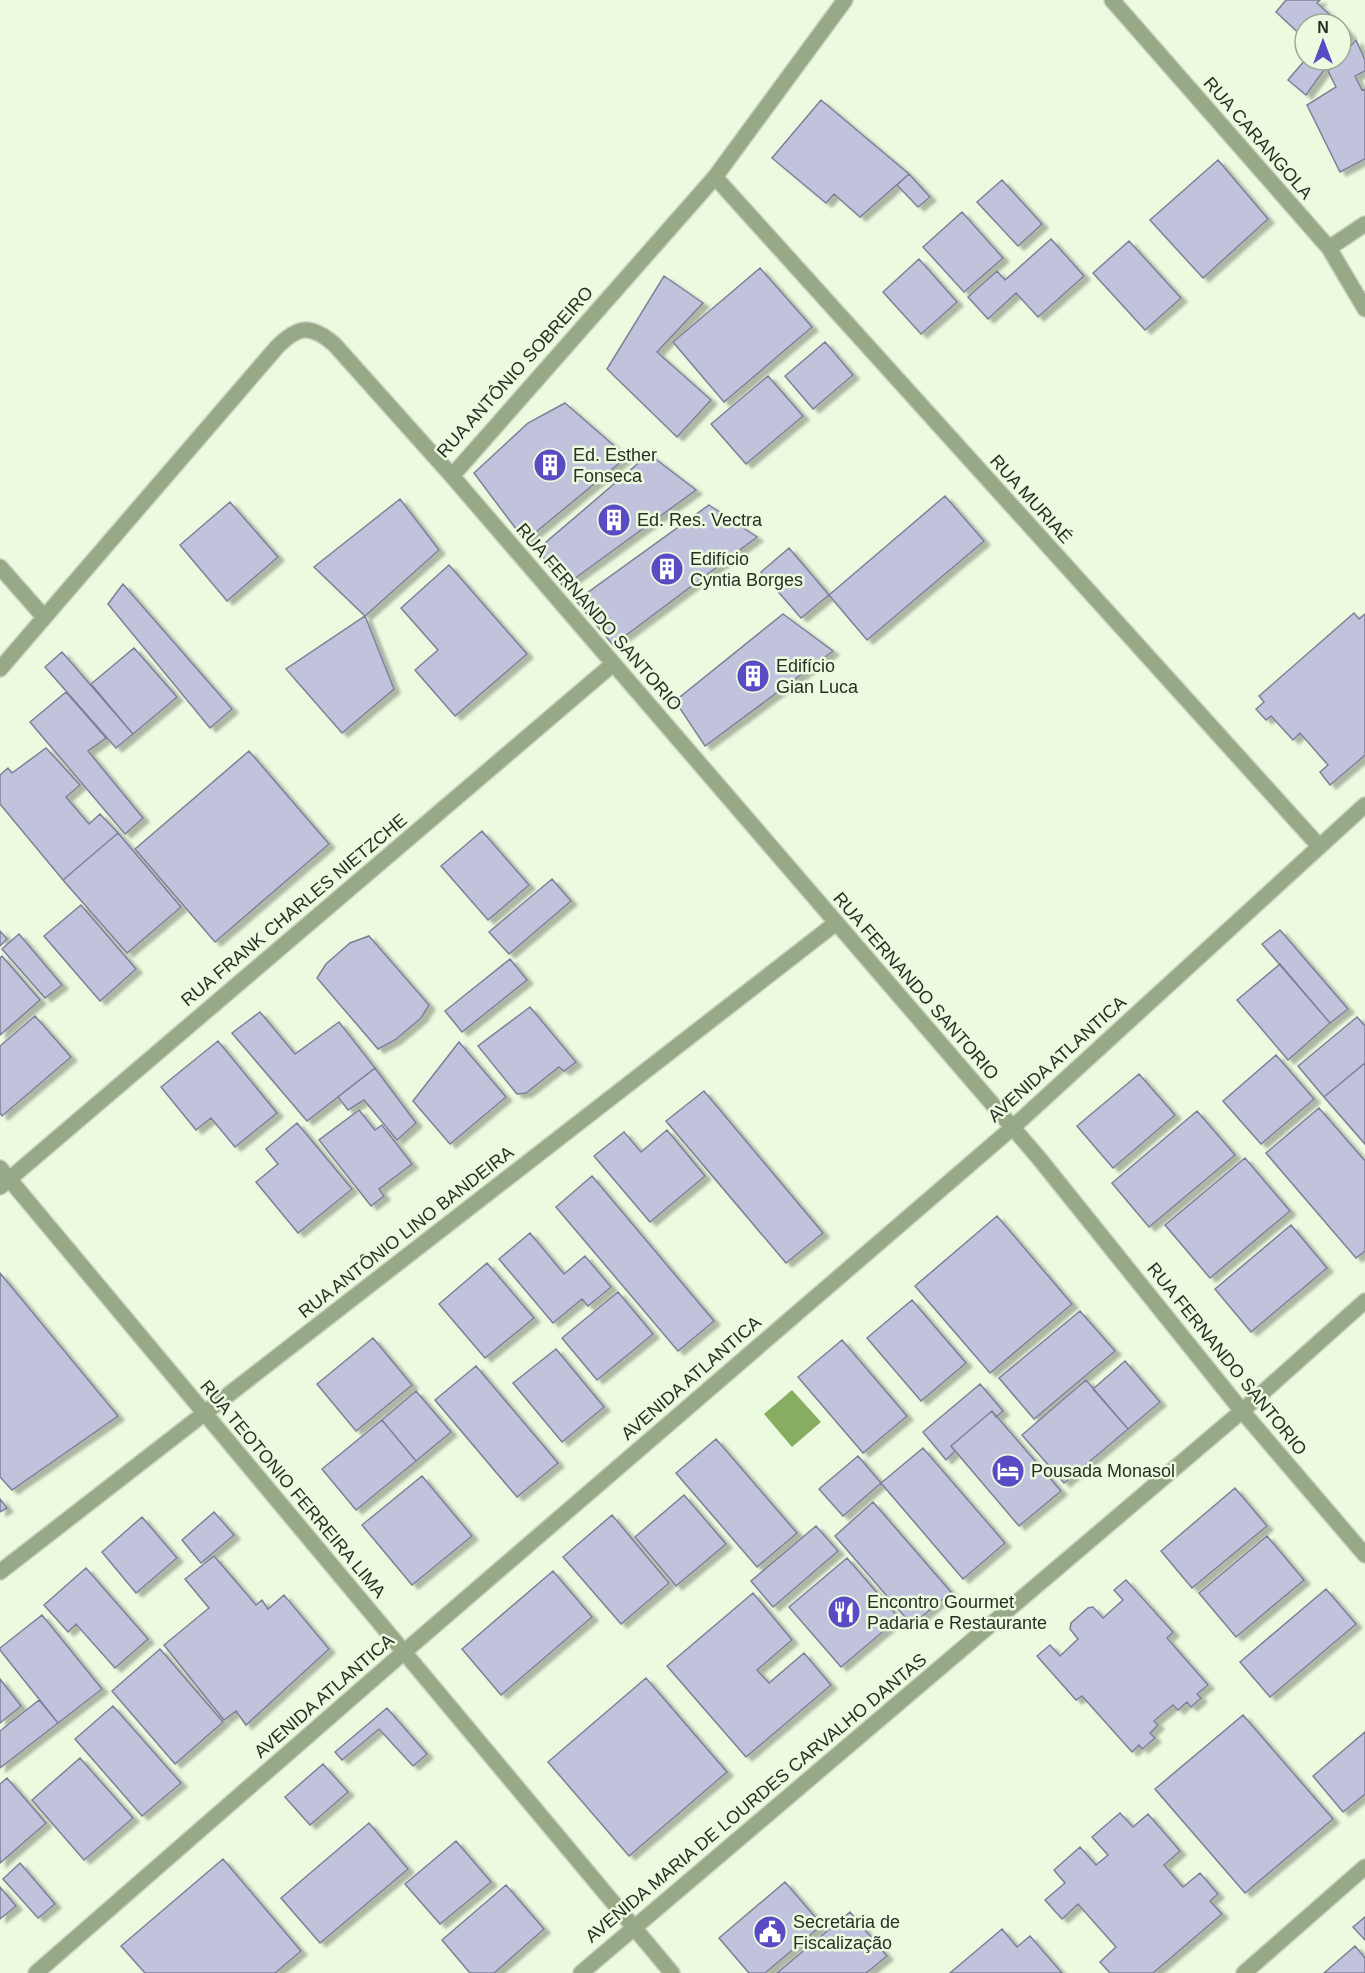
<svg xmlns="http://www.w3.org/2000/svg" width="1365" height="1973" font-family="Helvetica,sans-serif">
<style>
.water{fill:#87ae60}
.building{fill:#c1c3dd;stroke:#7f8099;stroke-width:1.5;filter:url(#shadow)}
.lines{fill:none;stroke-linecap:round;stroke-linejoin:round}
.minor-casing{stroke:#c9d5bf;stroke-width:18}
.minor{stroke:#97a987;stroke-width:15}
.labels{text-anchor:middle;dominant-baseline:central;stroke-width:5;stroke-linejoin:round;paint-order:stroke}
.street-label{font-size:18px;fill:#2a2f26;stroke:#ecfae0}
.poi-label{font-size:18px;fill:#2a2f26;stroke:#ecfae0;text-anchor:start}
</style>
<defs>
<filter id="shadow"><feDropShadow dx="6" dy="4" stdDeviation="1.5" flood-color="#0004"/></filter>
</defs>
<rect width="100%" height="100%" fill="#ecfae0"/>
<path class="water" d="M792,1390L821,1422L792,1447L764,1414Z"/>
<path class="building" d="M1286,0H1320L1317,3L1340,24H1305V39L1276,12Z
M1341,25L1350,34L1341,46Z
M1356,40L1365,60V71L1355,76L1362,90L1365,89V159L1340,172L1307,105L1336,87L1328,71L1338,60H1341V56Z
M1305,60H1331L1306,95L1288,80Z
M821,100L909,174L860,217L834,194L826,203L772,158Z
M1218,160L1268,219L1203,278L1150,220Z
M909,174L930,197L918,207L897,185Z
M1002,180L1042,224L1018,246L977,202Z
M962,212L1003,258L964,292L923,247Z
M1051,239L1084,276L1038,317L1016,293L988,319L968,297L997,271L1005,280Z
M1129,241L1181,298L1145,330L1093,273Z
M919,259L957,302L921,334L883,292Z
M760,268L812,327L724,402L673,342Z
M664,276L703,303L657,352L711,400L677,437L607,369Z
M825,342L853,375L813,409L785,376Z
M768,376L803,416L746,464L711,424Z
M565,403L627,457L525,541L474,473L528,423Z
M649,454L696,490L563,587L538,549Z
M945,496L984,541L867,640L829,595Z
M400,499L439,550L365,616L314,567Z
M230,502L278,557L227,601L180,545Z
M709,505L757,537L613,645L576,601Z
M789,548L829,595L801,618L761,572Z
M449,565L527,654L455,716L415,670L438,650L401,608Z
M123,584L232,709L210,728L108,604Z
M1354,613L1359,619L1365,614V755L1330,785L1320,772L1328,765L1300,733L1293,740L1271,716L1266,720L1256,709L1264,702L1259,696Z
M783,614L833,651L705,746L675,701Z
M365,616L394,689L342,733L286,669Z
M134,648L177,697L133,734L91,684Z
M62,652L133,734L116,748L45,667Z
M66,692L106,738L88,751L143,818L125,834L30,722Z
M46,748L80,785L66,797L89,824L100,814L118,833L63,880L0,804V775L8,768L12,773Z
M249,751L329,844L215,942L135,849Z
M482,831L529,885L488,920L441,866Z
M118,833L181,907L127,953L63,880Z
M552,879L571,901L509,954L489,932Z
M81,905L136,969L100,1001L44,936Z
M1280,930L1348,1009L1330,1023L1262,944Z
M0,931L7,939L0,946Z
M19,934L62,985L45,998L2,949Z
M369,936L429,1005L421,1018L395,1040L378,1049L317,978L326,964L350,943Z
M2,956L40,1000L0,1035V958Z
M510,959L527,980L462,1032L445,1011Z
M1280,964L1330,1023L1288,1060L1237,1000Z
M530,1007L576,1062L564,1071L559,1067L526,1093L517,1094L478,1046Z
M260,1012L295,1054L339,1022L375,1068L307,1121L232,1033Z
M35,1016L71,1057L2,1116L0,1113V1046Z
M1357,1017L1365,1026V1063L1324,1097L1298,1066Z
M218,1041L277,1113L235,1147L211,1118L196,1130L161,1087Z
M459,1042L506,1097L450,1144L413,1101Z
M1276,1055L1314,1099L1261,1144L1223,1101Z
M1365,1063V1144L1324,1097Z
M375,1068L416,1123L397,1140L364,1100L348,1110L338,1097Z
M1139,1074L1175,1115L1113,1168L1077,1126Z
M704,1091L823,1233L786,1263L666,1121Z
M1319,1108L1365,1161V1251L1356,1258L1266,1153Z
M359,1110L375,1130L382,1125L412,1164L379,1189L384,1196L371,1206L319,1140Z
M1197,1111L1235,1155L1149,1227L1112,1183Z
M297,1123L352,1189L298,1233L256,1182L278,1164L266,1149Z
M667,1130L705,1176L650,1222L594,1156L624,1132L641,1152Z
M1245,1158L1290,1211L1210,1278L1165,1225Z
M592,1176L714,1321L678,1351L556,1207Z
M997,1216L1072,1304L990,1373L915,1286Z
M1291,1225L1327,1268L1251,1332L1215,1289Z
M530,1233L564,1274L585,1256L611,1287L588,1306L582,1299L553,1323L499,1259Z
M487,1263L534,1318L485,1358L439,1304Z
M0,1273L118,1416L12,1490L0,1477Z
M618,1292L653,1334L597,1380L562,1338Z
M912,1300L966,1363L921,1401L867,1338Z
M1080,1311L1115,1351L1034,1419L999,1378Z
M373,1338L412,1385L356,1431L317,1384Z
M842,1340L907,1416L863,1453L798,1377Z
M556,1349L604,1407L562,1442L513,1383Z
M1125,1361L1160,1402L1128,1429L1093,1389Z
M476,1366L558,1463L517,1497L435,1400Z
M1086,1380L1128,1429L1064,1483L1022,1435Z
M980,1384L1003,1411L996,1417L992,1411L951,1446L955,1451L946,1460L923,1432Z
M416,1391L451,1432L416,1461L382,1420Z
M992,1411L1061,1491L1019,1526L951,1446Z
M382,1420L416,1461L356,1510L322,1469Z
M716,1439L797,1533L757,1567L676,1473Z
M923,1448L1005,1543L963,1579L881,1483Z
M858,1456L881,1483L843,1516L819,1489Z
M422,1476L472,1536L412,1585L362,1525Z
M1235,1488L1267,1526L1192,1588L1161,1551Z
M684,1495L726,1544L676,1586L635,1537Z
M0,1499L7,1508L0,1512Z
M873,1502L951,1592L912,1625L835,1536Z
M214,1512L234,1535L201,1563L182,1540Z
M612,1515L669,1583L621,1624L563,1557Z
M142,1517L177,1558L136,1593L102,1552Z
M816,1526L838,1551L773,1607L751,1581Z
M1267,1536L1304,1580L1236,1637L1199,1593Z
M214,1556L256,1605L262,1600L268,1609L284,1595L329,1649L246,1725L236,1711L224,1720L164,1645L209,1608L185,1579Z
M847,1558L899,1618L841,1667L789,1607Z
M86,1568L148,1639L115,1668L76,1624L68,1632L44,1605Z
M553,1571L592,1617L501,1695L462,1649Z
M1126,1580L1173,1632L1167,1638L1208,1685L1197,1694L1201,1698L1191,1707L1187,1702L1178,1710L1173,1705L1154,1721L1158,1725L1150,1733L1155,1738L1142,1749L1139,1745L1132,1752L1082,1696L1076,1700L1037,1656L1050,1645L1060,1656L1078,1639L1070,1629L1071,1623L1088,1608L1093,1607L1103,1618L1123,1600L1114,1590Z
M1326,1589L1356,1624L1270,1697L1240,1662Z
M753,1593L792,1640L757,1670L769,1683L804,1653L831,1685L746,1757L667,1666Z
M42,1615L102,1689L58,1723L0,1650V1648Z
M160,1649L223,1722L175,1764L112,1691Z
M646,1678L727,1772L629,1856L548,1762Z
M0,1679L21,1706L0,1723Z
M39,1700L58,1723L0,1768V1731Z
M113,1706L181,1783L142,1816L75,1739Z
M387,1708L427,1754L413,1766L379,1729L342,1760L335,1752Z
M1243,1715L1333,1819L1245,1893L1155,1789Z
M1365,1732V1794L1343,1812L1313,1776Z
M80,1758L133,1818L84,1860L32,1800Z
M323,1764L348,1792L310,1825L285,1797Z
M7,1778L46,1823L0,1863V1784Z
M1120,1813L1133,1827L1148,1814L1180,1851L1164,1865L1183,1887L1200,1873L1218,1894L1210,1901L1222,1914L1153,1973H1110L1100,1962L1116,1947L1078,1904L1062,1919L1045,1900L1065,1883L1054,1870L1080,1847L1096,1865L1108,1855L1092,1837Z
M369,1823L408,1869L320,1943L281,1898Z
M456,1841L491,1882L440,1924L405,1884Z
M223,1859L301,1951L275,1973H145L121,1946Z
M20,1863L55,1904L38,1918L3,1879Z
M785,1882L822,1925L765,1973H749L719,1938Z
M506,1885L544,1929L494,1973H470L442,1940Z
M0,1887L16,1906L0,1919Z
M850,1912L887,1956L866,1973H777Z
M1365,1917V1940L1353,1927Z
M1002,1929L1017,1947L1030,1936L1062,1973H950Z
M1355,1946L1365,1958V1973H1324Z"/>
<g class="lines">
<g class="minor-casing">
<path id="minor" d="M1112,0L1329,248L1365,309
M715,177L1319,846
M1329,248L1365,224
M452,476L1038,1157L1242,1411L1365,1555
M0,567L44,617
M0,669L277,347C298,326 310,324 334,344L452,476L715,177L845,0
M0,1168L672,1973
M0,1187L613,664
M0,1572L836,923
M36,1973L404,1652L1012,1128L1365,805
M581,1973L1242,1411L1365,1301
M1244,1973L1365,1867"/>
</g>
<use href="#minor" class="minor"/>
</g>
<defs>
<g id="building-disc" transform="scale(1.725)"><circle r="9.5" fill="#594bc3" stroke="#ecfae0"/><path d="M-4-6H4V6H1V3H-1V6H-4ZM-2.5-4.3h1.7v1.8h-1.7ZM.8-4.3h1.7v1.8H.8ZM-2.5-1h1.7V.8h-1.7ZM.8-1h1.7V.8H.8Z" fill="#fff"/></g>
<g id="hotel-disc" transform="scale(1.725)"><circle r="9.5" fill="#594bc3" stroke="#ecfae0"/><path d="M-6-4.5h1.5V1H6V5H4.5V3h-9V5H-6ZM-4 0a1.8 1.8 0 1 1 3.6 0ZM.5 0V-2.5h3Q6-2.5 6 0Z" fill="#fff"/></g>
<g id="restaurant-disc" transform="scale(1.725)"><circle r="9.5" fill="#594bc3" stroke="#ecfae0"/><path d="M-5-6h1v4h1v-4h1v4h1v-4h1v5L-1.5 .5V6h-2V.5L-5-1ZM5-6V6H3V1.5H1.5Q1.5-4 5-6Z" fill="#fff"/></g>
<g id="civic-disc" transform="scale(1.725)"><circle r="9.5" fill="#594bc3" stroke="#ecfae0"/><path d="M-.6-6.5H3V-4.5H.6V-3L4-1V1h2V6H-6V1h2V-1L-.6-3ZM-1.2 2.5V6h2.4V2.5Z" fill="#fff"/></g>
</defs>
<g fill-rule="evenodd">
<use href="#building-disc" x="550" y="465"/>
<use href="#building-disc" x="614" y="520"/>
<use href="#building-disc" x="667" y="569"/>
<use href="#building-disc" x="753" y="676"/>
<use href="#hotel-disc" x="1008" y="1471"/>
<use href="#restaurant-disc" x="844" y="1612"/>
<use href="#civic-disc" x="770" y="1932"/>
</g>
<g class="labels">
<g class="street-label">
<text transform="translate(1258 138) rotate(49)">RUA CARANGOLA</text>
<text transform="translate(515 372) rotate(-48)">RUA ANTÔNIO SOBREIRO</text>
<text transform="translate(1031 499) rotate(48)">RUA MURIAÉ</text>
<text transform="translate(599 617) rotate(49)">RUA FERNANDO SANTORIO</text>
<text transform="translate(294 910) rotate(-40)">RUA FRANK CHARLES NIETZCHE</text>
<text transform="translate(916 986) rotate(49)">RUA FERNANDO SANTORIO</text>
<text transform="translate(1057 1059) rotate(-42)">AVENIDA ATLANTICA</text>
<text transform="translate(406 1232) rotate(-38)">RUA ANTÔNIO LINO BANDEIRA</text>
<text transform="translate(1227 1359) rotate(51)">RUA FERNANDO SANTORIO</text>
<text transform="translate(691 1378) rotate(-41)">AVENIDA ATLANTICA</text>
<text transform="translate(293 1489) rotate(50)">RUA TEOTONIO FERREIRA LIMA</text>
<text transform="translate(324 1696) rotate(-41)">AVENIDA ATLANTICA</text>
<text transform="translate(756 1798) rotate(-40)">AVENIDA MARIA DE LOURDES CARVALHO DANTAS</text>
</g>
<g class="poi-label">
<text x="573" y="455">Ed. Esther<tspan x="573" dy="21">Fonseca</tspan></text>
<text x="637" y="520">Ed. Res. Vectra</text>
<text x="690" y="559">Edifício<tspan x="690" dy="21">Cyntia Borges</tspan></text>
<text x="776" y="666">Edifício<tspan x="776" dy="21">Gian Luca</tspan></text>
<text x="1031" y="1471">Pousada Monasol</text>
<text x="867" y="1602">Encontro Gourmet<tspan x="867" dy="21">Padaria e Restaurante</tspan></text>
<text x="793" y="1922">Secretaria de<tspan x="793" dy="21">Fiscalização</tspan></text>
</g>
</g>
<g transform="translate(1323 42)"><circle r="28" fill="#ecfae0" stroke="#9ea996" stroke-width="1.5"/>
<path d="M0-4.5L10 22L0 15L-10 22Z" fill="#594bc3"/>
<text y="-9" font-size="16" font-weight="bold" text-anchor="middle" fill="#2a2f26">N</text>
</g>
</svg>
